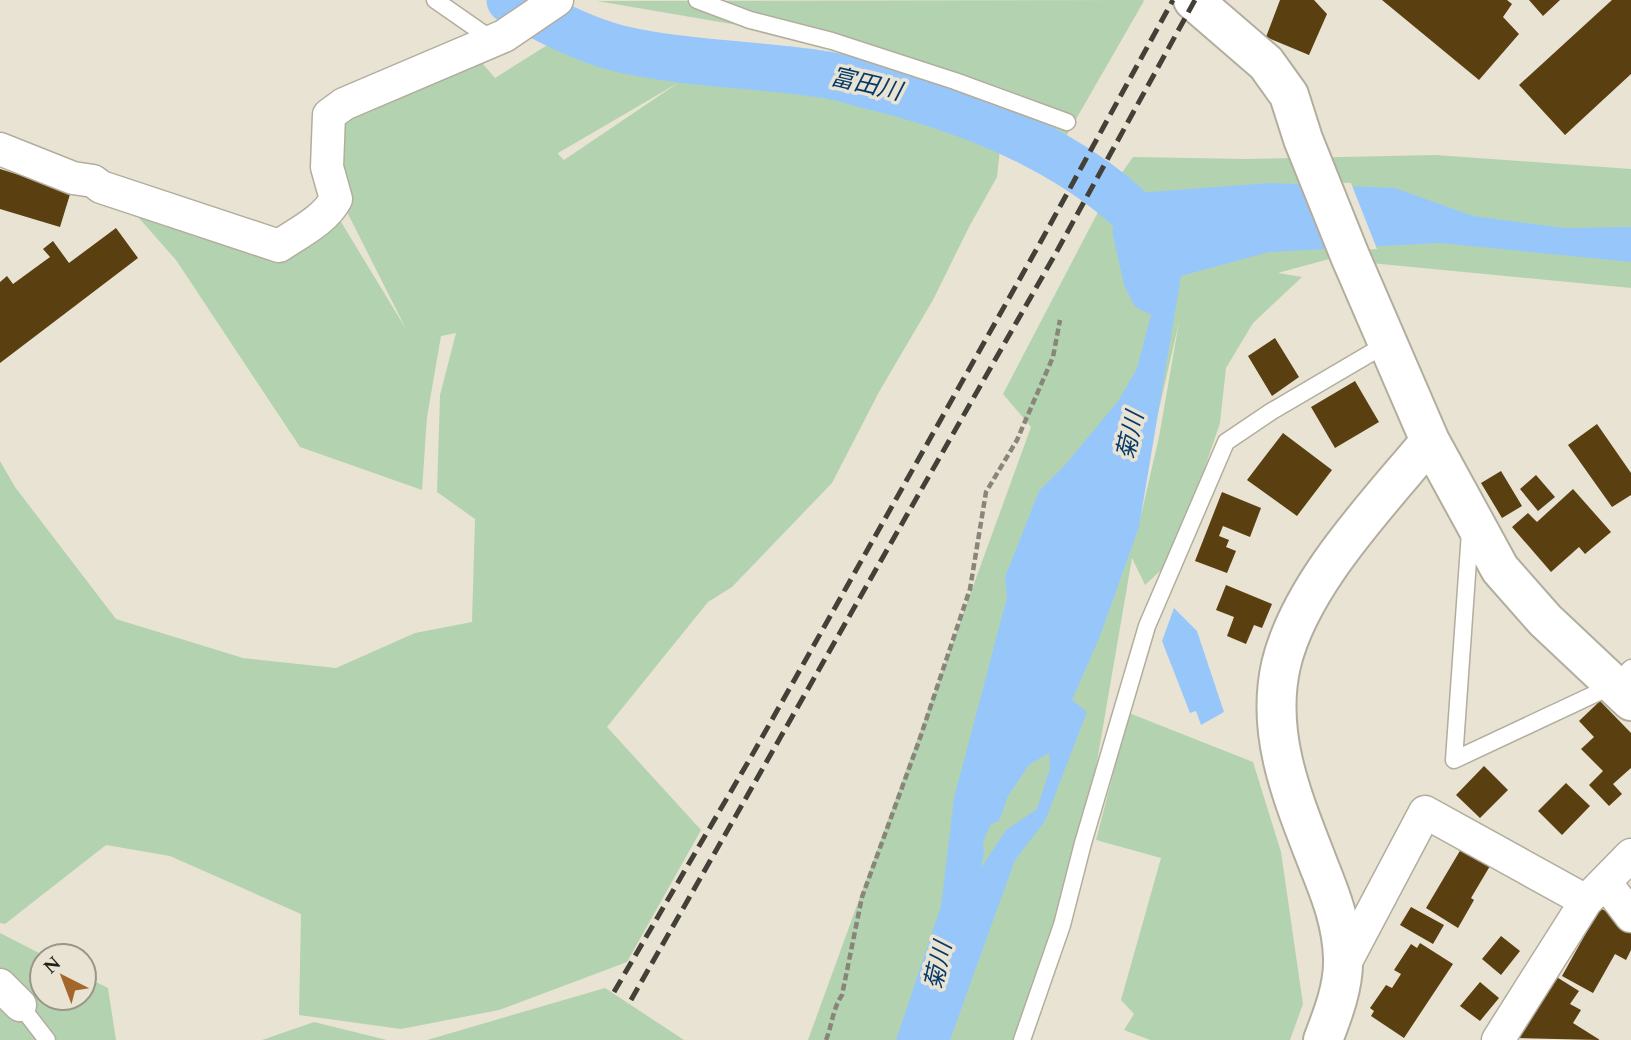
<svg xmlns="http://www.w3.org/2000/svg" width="1631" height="1040" font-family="Spectral,'Noto Sans JP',serif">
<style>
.green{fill:#b3d3b0;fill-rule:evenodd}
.water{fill:#97c7fa;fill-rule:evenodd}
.pier{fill:#e9e3d3}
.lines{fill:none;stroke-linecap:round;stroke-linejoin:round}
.river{stroke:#97c7fa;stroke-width:47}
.building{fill:#5a3f10}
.service-casing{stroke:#b3ad9e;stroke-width:19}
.minor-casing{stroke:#b3ad9e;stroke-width:35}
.tertiary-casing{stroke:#b3ad9e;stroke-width:42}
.path{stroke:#89857a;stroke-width:4.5;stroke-dasharray:7 3.5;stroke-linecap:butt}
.service{stroke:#fff;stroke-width:16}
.minor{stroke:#fff;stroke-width:32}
.tertiary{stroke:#fff;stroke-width:38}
.rail{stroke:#434038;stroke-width:5;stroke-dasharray:14 7;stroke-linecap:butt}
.labels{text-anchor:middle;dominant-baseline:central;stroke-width:7;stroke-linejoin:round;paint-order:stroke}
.water-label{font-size:24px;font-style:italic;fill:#063b69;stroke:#e9e3d3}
</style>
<rect width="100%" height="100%" fill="#e9e3d3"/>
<path class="green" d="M1143,0L1144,1L1064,140L982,90L849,44L597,1Z
M549,44L692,74L753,67L845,92L918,97L1001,140L997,177L969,227L933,300L879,392L832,483L732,587L708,602L607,727L701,830L627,962L499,1010L401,1029L299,1015L301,914L170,856L106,845L5,924L0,923V461L15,487L116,619L243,658L336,668L415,633L472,622L475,519L437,492L440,395L456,333L441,336L427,417L422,490L300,447L176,260L138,217L252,250L332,207L406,329L343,204L327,149L354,109L476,56L495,78ZM678,83L564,160L558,154V153Z
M1436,155L1631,169V288L1329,259L1278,273L1302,277L1253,323L1226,368L1220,423L1174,558L1145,585L1132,558L1083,843L1032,1040H808L1031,427L1003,394L1109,191L1133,157L1246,159ZM1179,322L1159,437L1136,537L1152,440Z
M1129,713L1253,762L1281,852L1303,1004L1290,1040H1150L1124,1030L1134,1014L1121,1000L1161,858L1096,840Z
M0,933L45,956H42V998H84V976L108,988L116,1040H0Z
M605,988L684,1040H427Z
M314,1022L387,1040H262Z"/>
<path class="water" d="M1270,183L1395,188L1473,216L1565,228L1631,227V262L1439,243L1269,252L1181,276L1139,527L1100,636L1072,700L1087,712L1045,821L1015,860L950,1040H896L941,906L954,798L1007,597L1005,577L1039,491L1065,465L1119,400L1137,368L1151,315L1135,307L1124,285L1112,230L1136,193ZM1049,753L1050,768L1037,809L1006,830L981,868L984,853L983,842L991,824L999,821L1008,796L1029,765Z
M1174,608L1197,631L1224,712L1201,725L1196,711L1190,713L1162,641Z"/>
<path class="pier" d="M1299,181L1351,183L1377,249L1327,252Z"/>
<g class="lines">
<path class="river" d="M510,0C545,19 583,40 621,49C687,64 755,64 821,74C838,76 855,82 872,86C979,112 1103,162 1170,254"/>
</g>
<path class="building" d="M1280,0H1314L1327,14L1309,55L1266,37Z
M1382,0H1507L1512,4L1503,17L1519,34L1479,80Z
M1529,0H1560L1543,16Z
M1612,0H1631V74L1565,135L1519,85Z
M0,169L71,191L60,227L0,209Z
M116,228L138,258L0,363V282L7,276L13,284L50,257L43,249L53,241L69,263Z
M1275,338L1299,377L1272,396L1248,356Z
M1355,381L1379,422L1335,448L1311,407Z
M1597,424L1631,473V495L1612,507L1568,445Z
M1283,433L1332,470L1297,516L1247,480Z
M1501,471L1522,506L1502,518L1481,483Z
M1536,475L1555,497L1538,511L1520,489Z
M1573,489L1611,532L1585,554L1579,547L1551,572L1512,527L1528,513L1537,522Z
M1222,492L1261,508L1250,537L1223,526L1219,536L1229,540L1226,547L1236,551L1227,573L1195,561Z
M1226,585L1272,604L1262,628L1254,625L1246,644L1227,636L1234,617L1216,610Z
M1600,701L1631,733V768L1613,784L1622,794L1609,806L1589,785L1603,771L1581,749L1594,737L1579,721Z
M1484,766L1508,790L1480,818L1456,795Z
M1566,783L1590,806L1562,835L1538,811Z
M1461,849L1490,866L1471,898L1474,900L1458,928L1426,908Z
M1411,907L1444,925L1433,944L1400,925Z
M1600,908L1624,921L1623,929L1631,933V950L1626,960L1615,954L1593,993L1562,976Z
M1501,936L1520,951L1501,975L1482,959Z
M1420,943L1453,964L1404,1038L1371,1016L1374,1011L1370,1008L1386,985L1392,988L1401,974L1394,970L1411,944L1417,948Z
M1555,976L1579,991L1570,1004L1581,1010L1573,1023L1600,1040L1514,1038Z
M1480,982L1499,998L1480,1021L1460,1006Z"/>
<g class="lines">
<g class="service-casing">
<path id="service" d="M435,0L494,41
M697,0L750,20L832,41L955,81L1067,122
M1470,532L1454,760L1614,685L1631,668
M20,1005L47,1040
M1022,1040L1062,925L1083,843L1147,626L1226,442L1272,411L1388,343"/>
</g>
<g class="minor-casing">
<path id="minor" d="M0,149L73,178L93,181L101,187L279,246C298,233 325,220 336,199L327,167L329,115L344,104L504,36L557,0
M1605,882L1631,916
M1586,901L1631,855
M1342,969L1425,812L1586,901L1498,1040
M0,985L20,1005"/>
</g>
<g class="tertiary-casing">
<path id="tertiary" d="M1193,0L1266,63L1289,95L1303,139L1350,256L1430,441L1500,569L1545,620L1631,701
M1323,1040C1333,1014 1344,986 1343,958C1342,924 1331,896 1319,866C1294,801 1265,736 1281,665C1300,584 1378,504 1430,441"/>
</g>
<path class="path" d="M826,1040C832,1025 833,1008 842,995L862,897L919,741L970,589L986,492L1017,440L1053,357L1060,320"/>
<use href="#service" class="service"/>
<use href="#minor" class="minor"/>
<use href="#tertiary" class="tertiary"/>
<path class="rail" d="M614,992L751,757L1040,243L1173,0
M631,1000L1057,251L1195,0"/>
</g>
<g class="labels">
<g class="water-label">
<text transform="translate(866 85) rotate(13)">富田川</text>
<text transform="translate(1131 436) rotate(-77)">菊川</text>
<text transform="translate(939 966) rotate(-77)">菊川</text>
</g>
</g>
<g transform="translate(63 977) rotate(318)"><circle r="33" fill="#e9e3d3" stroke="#999589" stroke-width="2"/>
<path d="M0-5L12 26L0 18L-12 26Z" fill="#a4672b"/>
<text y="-10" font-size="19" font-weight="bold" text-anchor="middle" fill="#22201a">N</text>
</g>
</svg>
